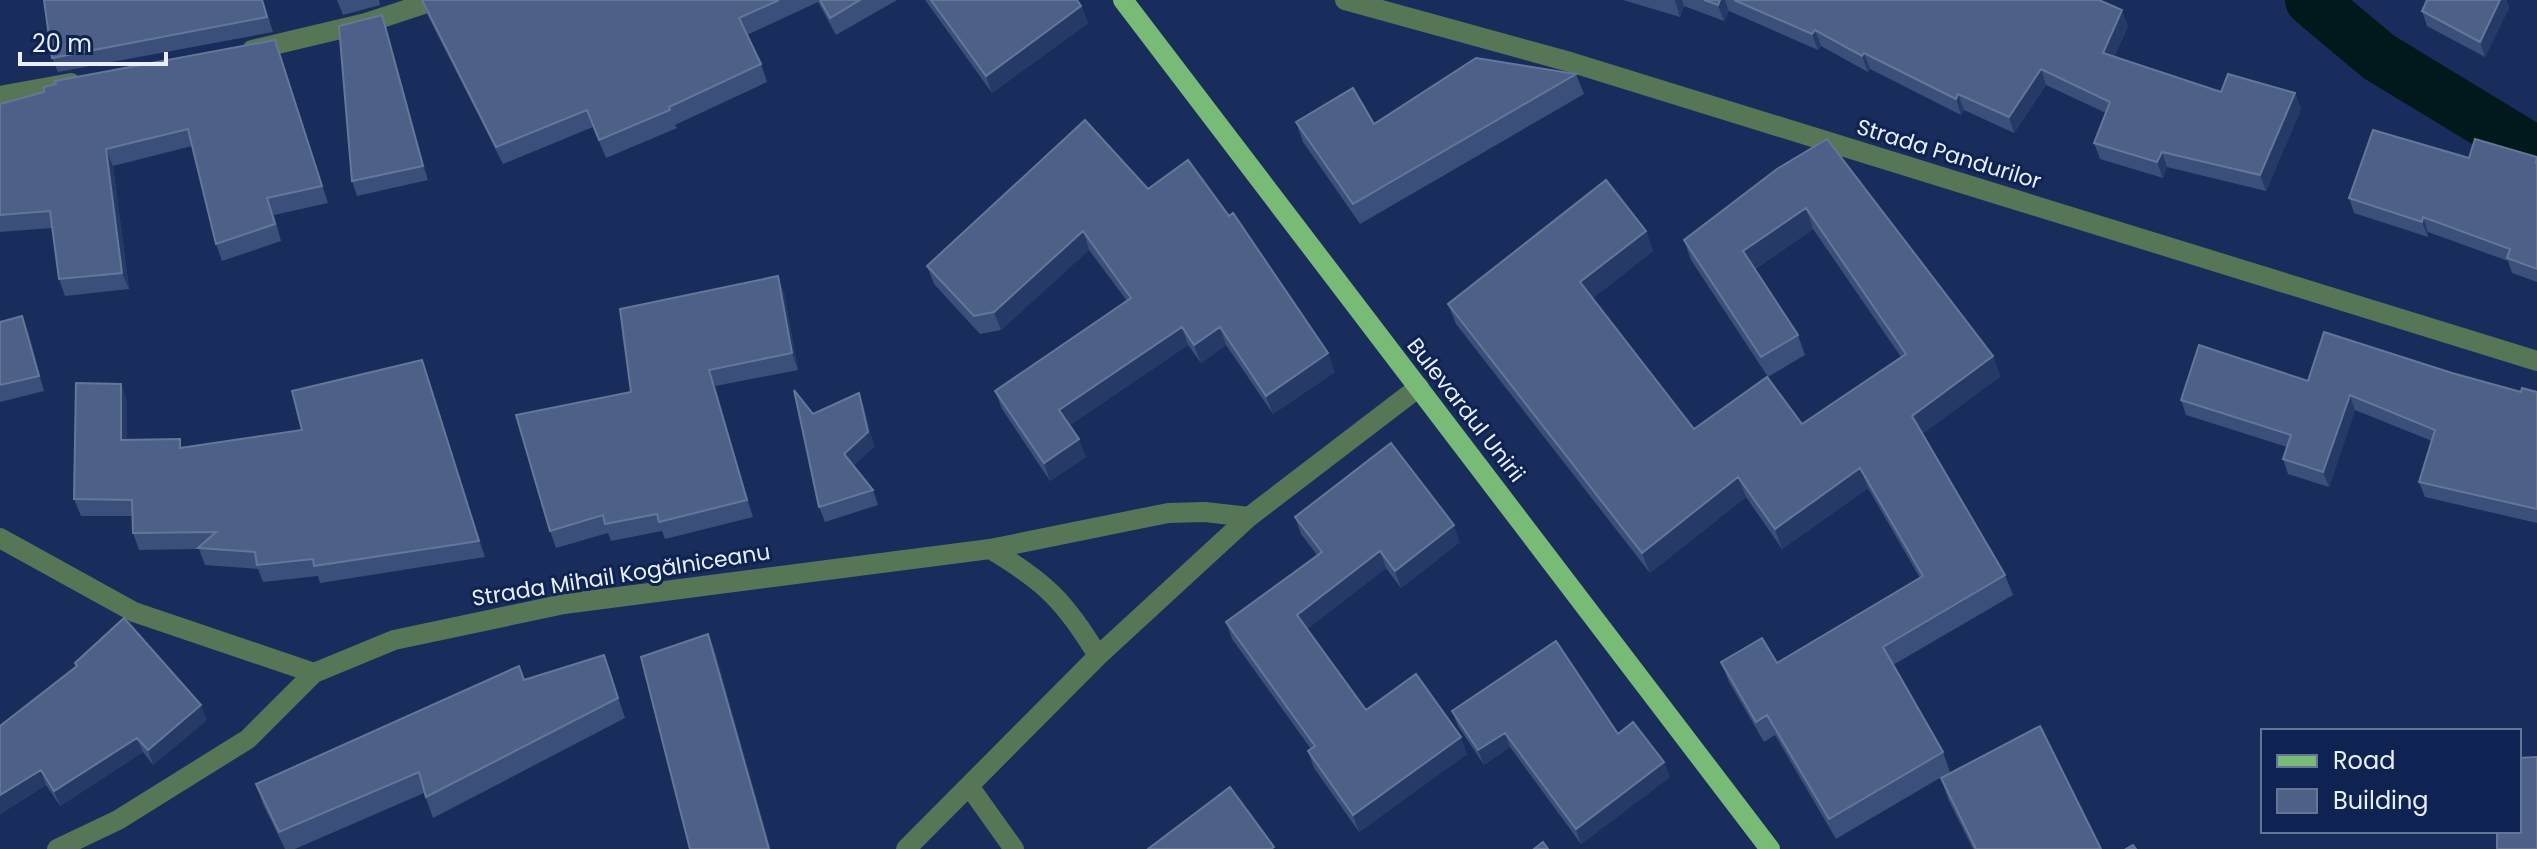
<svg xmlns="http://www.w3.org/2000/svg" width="2537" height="849" font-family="Poppins,sans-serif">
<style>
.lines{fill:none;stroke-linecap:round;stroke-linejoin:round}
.canal{stroke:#01191b;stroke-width:52}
.minor{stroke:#567655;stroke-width:20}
.major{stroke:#78bb75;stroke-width:20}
.wall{fill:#3a4f79}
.shaded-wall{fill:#253a67}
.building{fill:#4d6087;stroke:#657799;stroke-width:2}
.labels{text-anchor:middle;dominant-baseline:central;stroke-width:6;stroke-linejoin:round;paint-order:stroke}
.street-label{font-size:22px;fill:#e8effb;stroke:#0e2351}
</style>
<rect width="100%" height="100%" fill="#182d5c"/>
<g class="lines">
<path class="canal" d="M2311,0L2379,57L2537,153"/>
<path class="minor" d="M1345,0L1570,62L2537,361
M252,50L366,23L436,0
M0,96L71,83
M0,538L134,612L314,673
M990,549C1044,581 1065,601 1098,656
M969,786L1014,849
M57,849L118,820L248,739L314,673L394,640L564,604L990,549L1168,513L1205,512L1249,517
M906,849L1098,656L1249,517L1419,387"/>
<path class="major" d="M1123,0L1770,849"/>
</g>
<path class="wall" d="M263,0L273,32L58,72L52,58Z
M337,0H379L380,5L343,15Z
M422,0H897L836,35L818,2L747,35L761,64L767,82L675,125L677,128L606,158L593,127L503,164L428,16Z
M925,0H1077L1081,6L1088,23L992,93Z
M1623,0H2099L2128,26L2114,57L2221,92L2295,93L2301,109L2266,191L2167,167L2163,178L2100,159L2094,143L2106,113L2046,85L2014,133L1964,110L1961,115L1870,69L1868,72L1821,46L1818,50L1729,11L1724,21L1684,6L1680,17Z
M2427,0H2506L2509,8L2485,57L2427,26L2422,11Z
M382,15L387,30L428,180L357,196L352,181Z
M275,40L328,203L274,215L281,241L222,261L216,244L192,146L113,166L129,289L65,296L59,279L52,228L0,232V104Z
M1576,74L1584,94L1360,224L1303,142L1296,122L1374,124Z
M2537,157V282L2512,273L2508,261L2428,232V237L2354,213L2349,198L2469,158Z
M1777,169L2001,376L1922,434L2005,575L2013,595L1893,665L1943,752L1950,772L1836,839L1775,735L1764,742L1729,682L1721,662L1777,663L1920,578L1868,488L1782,549L1746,497L1650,573L1456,324L1448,304L1646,231L1653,251L1593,298L1694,429L1802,424L1901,357L1813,229L1755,269L1798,335L1805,355L1768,377L1691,260L1684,240Z
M1148,189L1335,372L1273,414L1226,345L1201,363L1188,345L1070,425L1086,457L1050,481L1002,409L995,391L1127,301L1089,250L1001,330L980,334L934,284L927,266Z
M778,276L784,293L798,370L715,386L753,517L665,539L662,531L611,541L608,533L556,548L550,531L631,392Z
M22,316L28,331L44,391L0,402V322Z
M422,360L485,557L320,583L318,576L263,582L258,569L205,565L199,549L139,550L133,533V516H81L74,499L121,384L127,401V440L183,447L302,430Z
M2452,373L2521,392H2537V523L2425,497L2419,482L2432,441L2355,410L2329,487L2288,474L2283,459L2287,447L2186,415L2181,400L2308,381Z
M859,393L864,408L874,447L853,465L873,490L878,505L825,522L819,507L813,414Z
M1295,517L1460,542L1401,588L1386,568L1307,629L1366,710L1467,754L1359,832L1314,768L1308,751L1311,749L1232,639L1226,622L1317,555L1301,534Z
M604,655L625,718L433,818L424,793L295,849H285L263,804L256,784L524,680Z
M75,663L207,720L153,765L143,752L60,806L46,785L0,814V726L76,667Z
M1452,711L1670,777L1581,844L1510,747L1484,765L1458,726Z
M1941,778L2101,849H1973L1948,799Z"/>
<path class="shaded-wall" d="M1675,0H1682L1684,6L1680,17Z
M1720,0H1725L1729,11L1724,21L1718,5Z
M2500,0H2506L2509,8L2485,57L2480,42Z
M1081,6L1088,23L992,93L986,76Z
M2122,10L2128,26L2108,69L2103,53Z
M382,15L387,30L428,180L423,166Z
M1815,30L1821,46L1818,50L1812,34Z
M1864,53L1870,69L1868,72L1862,56Z
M2041,69L2046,85L2014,133L2009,117Z
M2295,93L2301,109L2266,191L2260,175Z
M1958,94L1964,110L1961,115L1956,99Z
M106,149L113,166L129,289L122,273Z
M2162,152L2167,167L2163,178L2157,162Z
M1806,208L1813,229L1751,271L1743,251Z
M2423,217L2428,232V237L2422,222Z
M1083,231L1089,250L1001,330L994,312Z
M1646,231L1653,251L1587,303L1580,282Z
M778,276L784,293L798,370L792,353Z
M22,316L28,331L44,391L39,376Z
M1182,327L1188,345L1066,428L1059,410Z
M1220,327L1226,345L1201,363L1194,345Z
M1328,353L1335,372L1273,414L1266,396Z
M1993,356L2001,376L1919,436L1912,416Z
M422,360L428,377L485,557L479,541Z
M709,370L715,386L753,517L747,500Z
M121,384L127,401V457L121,440Z
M859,393L864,408L874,447L850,469L844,454Z
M2350,395L2355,410L2329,487L2323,472Z
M1079,439L1086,457L1050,481L1044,463Z
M1860,468L1868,488L1782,549L1775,529Z
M1738,477L1746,497L1650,573L1642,553Z
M1454,525L1460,542L1401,588L1395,571Z
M1380,551L1386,568L1303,632L1297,615Z
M708,634L716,654L771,849H769Z
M201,705L207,720L153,765L148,750Z
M1505,733L1510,747L1484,765L1478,750Z
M1461,737L1467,754L1359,832L1353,815Z
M137,738L143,752L60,806L54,791Z
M1664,762L1670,777L1581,844L1576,829Z
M41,770L46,785L0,814V795Z"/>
<path class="building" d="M44,0H262L267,17L52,58Z
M422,0H779L739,18L761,64L669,107L670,110L599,140L587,110L496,147Z
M820,0H860L830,18Z
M931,0H1077L1081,6L986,76Z
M1704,0H1720L1718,5Z
M1734,0H2099L2122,10L2103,53L2221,92L2228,74L2295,93L2260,175L2162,152L2157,162L2094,143L2110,102L2041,69L2009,117L1958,94L1956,99L1864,53L1862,56L1815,30L1812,34Z
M2427,0H2500L2480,42L2422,11Z
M382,15L423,166L352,181L339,26Z
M275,40L322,186L267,198L275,224L216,244L188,129L106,149L122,273L59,279L50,211L0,215V104L44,92V87L56,84L55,81Z
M1476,58L1576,74L1353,204L1296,122L1353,88L1374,124Z
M1085,120L1148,189L1188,160L1229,216L1233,213L1328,353L1266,396L1220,327L1194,345L1182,327L1059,410L1079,439L1044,463L995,391L1131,298L1083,231L994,312L974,316L927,266Z
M2373,130L2469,158L2475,139L2537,157L2536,163H2537V269L2507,258L2510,249L2423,217L2422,222L2349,198Z
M1827,139L1993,356L1912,416L2005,575L1883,647L1943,752L1829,819L1767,715L1756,722L1721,662L1762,638L1777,663L1923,576L1860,468L1775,529L1738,477L1642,553L1448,304L1606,180L1646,231L1580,282L1694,429L1767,377L1802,424L1906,354L1806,208L1743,251L1798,335L1761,357L1684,240L1777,169Z
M778,276L792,353L709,370L747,500L659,522L657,514L605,524L603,515L550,531L516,415L631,392L620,309Z
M22,316L39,376L0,385V322Z
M2324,332L2452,373L2521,392L2522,388L2537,392V509L2419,482L2435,430L2350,395L2323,472L2283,459L2291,435L2181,400L2199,345L2308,381Z
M422,360L479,541L314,566L313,559L257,565L255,552L198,548L216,532L133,533L132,500L74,499L76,383L121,384V440L180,439V448L302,430L292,391Z
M794,390L813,414L859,393L868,432L844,454L873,490L819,507Z
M1391,443L1454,525L1395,571L1380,551L1297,615L1366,710L1416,674L1461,737L1353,815L1308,751L1315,746L1226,622L1322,552L1295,517Z
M124,618L201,705L148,750L137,738L54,791L41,770L0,795V726L77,666L75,663Z
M708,634L769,849H690L641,657Z
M1556,641L1618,734L1633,722L1664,762L1576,829L1505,733L1478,750L1452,711Z
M604,655L618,698L426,797L419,772L279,832L256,784L519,666L524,680Z
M2040,726L2101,849H1976L1941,778Z
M2537,757V849H2497V831H2519V758Z
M1230,787L1274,847L1271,849H1148Z
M1543,842L1548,849H1534Z
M2133,845L2136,849H2126Z"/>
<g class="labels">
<g class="street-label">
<text transform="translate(1949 154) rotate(17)">Strada Pandurilor</text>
<text transform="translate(1466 410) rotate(52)">Bulevardul Unirii</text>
<text transform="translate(621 575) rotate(-9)">Strada Mihail Kogălniceanu</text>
</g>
</g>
<rect x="2261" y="729" width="260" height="104" fill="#0e2351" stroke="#657595" stroke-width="2"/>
<rect x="2277" y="755" width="40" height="12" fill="#78bb75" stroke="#657595" stroke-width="2"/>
<text x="2333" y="769" font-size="24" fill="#e8effb">Road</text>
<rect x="2277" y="789" width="40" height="24" fill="#4d6087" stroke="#657595" stroke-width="2"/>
<text x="2333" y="809" font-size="24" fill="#e8effb">Building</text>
<path d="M20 52v12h146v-12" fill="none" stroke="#e8effb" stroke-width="4"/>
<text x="32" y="52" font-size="24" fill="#e8effb" stroke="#0e2351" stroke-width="6" paint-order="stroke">20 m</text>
</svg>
